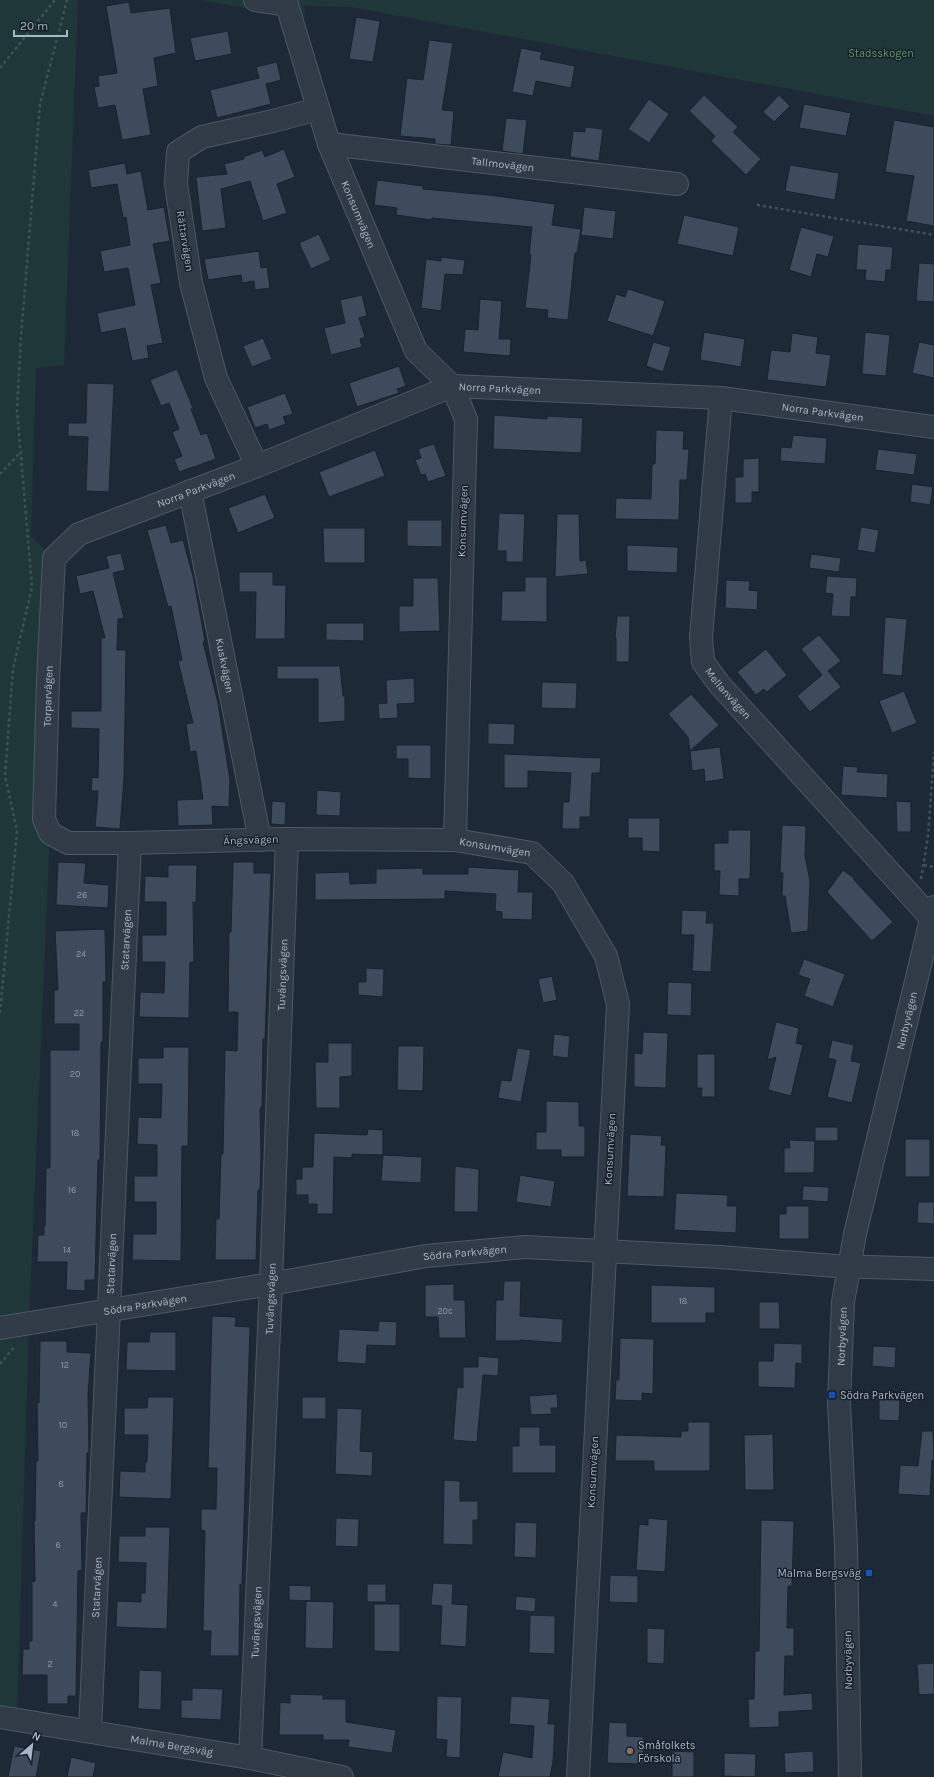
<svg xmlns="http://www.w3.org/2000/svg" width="934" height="1777" font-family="Karla,sans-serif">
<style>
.green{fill:#203739}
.building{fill:#3e4b5c;stroke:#19222d}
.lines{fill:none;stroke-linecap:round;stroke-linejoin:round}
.minor-casing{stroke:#4e5865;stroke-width:24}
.path{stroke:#3d5355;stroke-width:2.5;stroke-dasharray:3 3;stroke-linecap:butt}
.minor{stroke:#313b47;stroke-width:22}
.transit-dot{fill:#1a4fb4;stroke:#17202b;stroke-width:1.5}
.education-dot{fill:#8d6e63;stroke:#17202b;stroke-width:1.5}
.labels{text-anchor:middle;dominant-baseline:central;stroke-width:3;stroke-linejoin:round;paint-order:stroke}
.number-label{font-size:9px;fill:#8f9aab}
.park-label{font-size:11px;fill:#61966c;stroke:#17202b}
.street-label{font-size:11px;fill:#aab5c5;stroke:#17202b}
.poi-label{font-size:11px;fill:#aab5c5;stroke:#17202b;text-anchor:start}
</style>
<rect width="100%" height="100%" fill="#1d2936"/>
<path class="green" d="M0,0H78L64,365L36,368L31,536L54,558L50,833L29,1322L17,1720L0,1717Z
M199,0H934V116L351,7L303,6L306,19Z"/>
<path class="building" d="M129,2L131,13L170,8L176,53L154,58L158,86L143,89L151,135L122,140L115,105L98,108L94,87L99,86L98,76L117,73L106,6Z
M356,17L380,21L373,62L349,59Z
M228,31L232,54L195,61L190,38Z
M429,40L453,43L442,110L454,111L451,145L435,144V139L400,136L407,78L423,80Z
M521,48L542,52L540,59L575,66L571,88L536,81L533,96L512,92Z
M277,62L281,80L266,84L271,104L217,118L210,90L259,78L256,67Z
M704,95L738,127L733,132L761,159L746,175L711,141L715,136L689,111Z
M779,95L790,106L774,122L763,112Z
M649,99L669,114L649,143L628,129Z
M804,104L851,113L846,136L799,128Z
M506,118L527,120L523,154L502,151Z
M894,120L934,127V226L906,221L914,176L885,172Z
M585,127L603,129L599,161L570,157L573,131L585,132Z
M284,149L295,177L277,184L287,213L263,221L250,181L221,189L226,228L202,231L196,177L227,174L224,164L244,159L243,157L262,150L265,157Z
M125,163L127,174L141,171L148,210L164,207L170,241L153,244L161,283L151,285L163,343L147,346L149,358L132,361L125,328L101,333L97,313L135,305L128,268L104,272L100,251L130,245L126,217L123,218L117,184L91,188L88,170Z
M790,165L839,173L835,200L785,191Z
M377,180L423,186V189L489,195L555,204L552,225L581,229L577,253H575L568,320L547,318L548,310L525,308L531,255H529L532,227L432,218V220L396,215L397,208L374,205Z
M584,207L616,211L613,239L581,235Z
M684,215L739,227L733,256L677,244Z
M801,227L834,236L828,257L817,254L811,277L789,270Z
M319,234L331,260L311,269L299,243Z
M858,244L893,247L891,270H886L885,282L865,280L866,270H856Z
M259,251L261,268L267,267L270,288L255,290L254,281L242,283L241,275L208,280L204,259Z
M441,257L465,260L463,275L445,274L441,311L421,308L426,259L441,261Z
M919,263L934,264V302L916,301Z
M628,289L665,301L653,336L607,321L616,294L625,297Z
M362,295L367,316L359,318L365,337L360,339L362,347L331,355L324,328L345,323L340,300Z
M480,299L502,301L499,339H511L510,356L463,352L465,329L478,330Z
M704,332L745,339L741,367L700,360Z
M865,332L890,335L886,376L862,374Z
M792,333L818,337L816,353L831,355L826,387L767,380L771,350L790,352Z
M263,338L272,359L252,367L243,346Z
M653,342L671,347L663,372L646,366Z
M919,342L934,345V378L912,373Z
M399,366L406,386L397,389L399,393L357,407L349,383Z
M177,369L193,408L191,409L201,435L207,433L216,459L179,472L174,459L182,456L172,432L179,429L169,403L161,406L150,380Z
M87,383L114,384L109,492L86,491L88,437L68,436V423H86Z
M285,393L293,414L283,417L286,424L269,430L267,424L255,428L247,407Z
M494,415L547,419V416L583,418L581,453L493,449Z
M656,430L684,431L683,449H689L687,480H680L679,520L615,519L616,498L651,499L652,464H655Z
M793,435L827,438L825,464L780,461L781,447L791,448Z
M434,444L446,476L428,482L425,474L421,475L415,460L421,458L418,449Z
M878,449L917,454L914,475L875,470Z
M375,450L385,476L329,497L319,472Z
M759,458V492H752V503H735V477H743V459Z
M912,484L933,487L930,505L910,502Z
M265,494L275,518L238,533L228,508Z
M499,513L525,514L523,562H506V551H497Z
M557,514H579L580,561L586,560L588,574L555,577Z
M407,520H442V547L407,546Z
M166,525L171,543L183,540L193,576L205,641L203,642L218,703L230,780L229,807L212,806L213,825L178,826L177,800L203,799L196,751L190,752L186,724L193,723L178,661L182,660L171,606L168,607L147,530Z
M861,527L879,530L875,553L857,550Z
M323,528H365V563H324Z
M627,545L678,547L677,573L627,571Z
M121,553L125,570L113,573L124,618L118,619L117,650H126L124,778L120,829L95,827L98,791H91L92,777L98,778L99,729L71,728V711H101V638H105L93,591L80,594L76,576L109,568L106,556Z
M811,554L841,558L839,572L809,568Z
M239,572H273V585H286L285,639H255L256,592H239Z
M827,576L857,578L856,597H851L850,617L831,616L833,594L825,593Z
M525,577H547V622L501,621L502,591H525Z
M413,578H438L440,631L399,632V606H413Z
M726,580L750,581L749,590L758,591L757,610L725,608Z
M617,616H630L629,662H616V638H615Z
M885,617L907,619L902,676L882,674Z
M326,623H364V641L326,640Z
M819,635L841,661L828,671L841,687L810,712L797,696L822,675L801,649Z
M766,649L787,675L767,692L764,689L756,695L737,672Z
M277,666H340L343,696H345V721L318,723V679H277Z
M414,678L415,703L397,704L398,718L379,719L378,704L387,703L386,680Z
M542,682L577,683L576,709L541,708Z
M904,691L917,723L892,733L879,701Z
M691,694L719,725L690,751L688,737L668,714Z
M488,723L515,724L514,745L488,744Z
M396,745H431V779L408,778V759H396Z
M720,747L724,779L705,782L704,769L692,771L690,751Z
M504,754L601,758L600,773H592L590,817H580V829H562L563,802H569L571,773L528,771V788H504Z
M843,766L858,767L857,772L888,774L887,798L841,795Z
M317,790L341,792L340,816L316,815Z
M272,801L286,802L285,825L271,824Z
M896,801L911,802V832H897Z
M628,818H660V852L642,851V838H628Z
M782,825L806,826L805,856L810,881L808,931L791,933L785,896H782L783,873H780Z
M728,830H751L750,879H739V896L719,895L720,871H714V843H728Z
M58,862L86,863L84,883L109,885L108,908L56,905Z
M233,862H254V873H271L265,1039H263L262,1108H260L261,1156L260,1190H258L256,1260H215L216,1219H219L221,1154H223L225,1050L237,1051L238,1012H228L229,932H231Z
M168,865H197L196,903L193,902L194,962H190L189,1018L139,1017L140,992L164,993L165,962H142V935H166V902H144L145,876L168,877Z
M468,867L519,870L518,892H533L532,920L502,919V912L495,911L496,894L445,891V899L315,900V873L349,872L350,884L376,883V869L423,868V874H468Z
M843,870L854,878V880L893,922L872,941L827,892Z
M682,910L707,911L706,923H714L711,972L692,971L694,935H681Z
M105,929L106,982H103V1042H101L100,1160H98L95,1280H85V1291L66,1290L67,1262H37L38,1235H44V1226H45L46,1168H50V1050H79V1024H54V990H58L55,931Z
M804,959L845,974L833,1007L804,996L810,979L798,975Z
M366,968L384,969L383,997L358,995V982H366Z
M552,976L557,1000L543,1003L538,979Z
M668,982L692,983L691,1016L667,1015Z
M776,1022L799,1028L796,1043L803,1045L791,1096L768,1090L776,1057L767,1060Z
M643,1032L668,1033L666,1088L634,1087V1053L642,1054Z
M554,1034L570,1036L568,1058L552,1056Z
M832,1040L854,1045L851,1061L861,1063L852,1103L827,1097L836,1060L828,1058Z
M328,1043H352V1076L340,1077V1108H316L315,1062H328Z
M398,1046H424L423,1091L397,1090Z
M163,1047H189L188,1146H182L181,1261L132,1260L133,1234H156V1202H134V1176H157V1145L137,1144L138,1117L161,1118L162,1084H138V1058H163Z
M517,1048L531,1050L521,1102L498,1098L501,1080L511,1081Z
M697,1054H715V1097H701L702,1088H697Z
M546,1101L579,1102V1126H585V1157H561V1150H536V1132H546Z
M815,1127H838V1141H815Z
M368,1129L383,1130V1155L352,1154V1158L334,1157L333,1214H317V1204H308V1195H296V1179H302V1167H313L314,1133L367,1135Z
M630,1134L662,1136L661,1145H666L664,1197L627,1196Z
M905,1139H930V1177H905Z
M789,1140L815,1141L814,1173H784V1148H790Z
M383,1155L422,1157L421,1183L381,1181Z
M455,1166L479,1169L478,1212H454Z
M520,1175L555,1181L551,1207L516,1202Z
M803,1186L829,1187L828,1202L802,1200Z
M676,1193L728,1195L727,1206H737L736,1233L674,1230Z
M918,1202H934V1224L917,1223Z
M786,1206H809V1239H779V1214H786Z
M504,1281H521L520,1316L563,1319L562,1343L520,1340V1341H495L496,1300H503Z
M454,1284V1300H465L466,1338H439L438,1317H425V1285Z
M651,1285L715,1287V1313H706V1323H651Z
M759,1302H779L780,1329H759Z
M212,1316L236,1317L235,1326L250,1327L242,1585L240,1584L239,1656H210L211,1631H203L205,1531L201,1530V1509H216L217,1468H208Z
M379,1321L397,1322L396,1346L367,1345L366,1364L337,1362L339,1329L378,1331Z
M150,1332H176V1371L126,1370L127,1342H149Z
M620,1338L654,1339L653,1394L642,1393V1401L615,1400L616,1380H619Z
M40,1341H67V1352L91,1353L88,1395L89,1453H87L86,1513H81L82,1570L78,1571L76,1696H68V1704H47V1675H22L23,1649H29V1641H32V1582L35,1581L34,1521H35L36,1461H38L37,1403H39Z
M774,1343L802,1344V1364L796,1363L795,1388L758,1387V1361H773Z
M873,1346L896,1347L895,1368L872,1366Z
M478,1356L499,1358L498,1376L483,1375L477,1442L453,1440L457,1387L463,1388V1367H478Z
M557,1394L558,1408H551L552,1414L531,1415L529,1396Z
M148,1397H174L171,1499L119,1497L120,1471L145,1472V1462H147L148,1435H124V1408H147Z
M302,1397H326V1419H302Z
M879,1399L900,1400L899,1421L879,1420Z
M337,1408L362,1409L360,1451L373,1452L372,1476L335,1474Z
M688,1422H710V1471H654V1461H615L616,1435L681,1437V1431H688Z
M519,1427H540V1445H556V1473H512V1446H519Z
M922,1431H933L934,1460H932L930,1496L898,1494L900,1465L918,1466Z
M773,1434L774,1490H745L744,1435Z
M444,1480L460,1481V1501H478V1520H473V1545L443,1544Z
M336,1518L359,1519L358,1547L335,1546Z
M648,1518L668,1520L665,1572L636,1570L639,1524L648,1525Z
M761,1520L794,1521L792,1586H788L787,1628H794V1656H785L784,1695L812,1693L813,1710L779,1712V1727L749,1728L748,1699H754L755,1651H759Z
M515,1522L537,1523L536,1558L514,1557Z
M145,1527H170L167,1629L116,1627L117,1601L141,1602V1593H145L146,1563L118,1562L119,1536H145Z
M610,1575L638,1576V1603L609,1602Z
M433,1583L453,1584L452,1604L468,1605L466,1647L440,1645L442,1606L431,1605Z
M367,1584H386V1602H367Z
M289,1585L311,1586V1601L289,1600Z
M516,1596L536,1598L535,1612L515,1610Z
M306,1601L334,1602L333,1649L305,1648Z
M374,1604H400V1652L374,1651Z
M530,1615L555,1616V1654L529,1653Z
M647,1628L665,1629L664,1664L647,1663Z
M934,1663V1694L919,1695L917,1664Z
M139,1670L162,1671L161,1710L138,1709Z
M192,1688L223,1689L221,1720L181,1718V1700H192Z
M290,1694L323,1695V1699H346V1722L396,1730L392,1753L348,1747L349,1740H323V1735H279L280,1702L290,1703Z
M437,1696L462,1697L460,1758L446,1757L447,1740L436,1739Z
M511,1696L550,1699L548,1724H555L553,1762L550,1777H498L503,1752L532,1758L534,1726L509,1724Z
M609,1722L627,1723V1736L644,1737L643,1764L607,1763Z
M14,1746L41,1751L36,1777H8Z
M672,1751L694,1752V1777H672Z
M813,1751L814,1772L785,1773L784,1753Z
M724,1753L756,1754L755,1777L724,1776Z
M71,1757L96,1763L93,1777H67Z"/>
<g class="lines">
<g class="minor-casing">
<g id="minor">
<path id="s1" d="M255,0L287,5L329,144L416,351L452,386L466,419L455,840L532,853L563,883L606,956L618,1004L578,1777"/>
<path id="s2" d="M329,144L677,184"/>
<path id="s3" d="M721,398L701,637L703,662L719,684L932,919"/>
<path d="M257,466L216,378L191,283L176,184L178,152L202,137L273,121L318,109"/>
<path id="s4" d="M190,491L260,840"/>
<path id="s5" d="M455,840L287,839L130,843H68L50,833L44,819L48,681L54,558L79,534L257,466L452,386L721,398L934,427"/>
<path id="s6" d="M0,1328L271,1284L426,1256L525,1247L720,1257L836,1266L934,1269"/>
<path id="s7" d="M0,1717L250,1758L342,1777"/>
<path id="s8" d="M90,1731L130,843"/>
<path id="s9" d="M250,1758L271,1284L287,839"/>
<path id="s10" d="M850,1777L846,1546L839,1402L843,1302L855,1234L934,907"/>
</g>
</g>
<path class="path" d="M0,68L55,0
M757,205L934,235
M0,474L20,453
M924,865L934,867
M921,879L928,836L934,752
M0,1013L17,831L5,776L13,669L32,587L17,410L21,336L40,104L67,0
M0,1364L15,1346"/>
<use href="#minor" class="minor"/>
</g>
<g class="transit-dot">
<rect x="828" y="1391" width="8" height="8" rx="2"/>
<rect x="865" y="1569" width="8" height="8" rx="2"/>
</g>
<circle class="education-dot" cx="630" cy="1751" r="4"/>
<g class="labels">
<g class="number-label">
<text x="82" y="895">26</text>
<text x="81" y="954">24</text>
<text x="79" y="1013">22</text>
<text x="75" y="1074">20</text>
<text x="75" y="1133">18</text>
<text x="72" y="1190">16</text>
<text x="67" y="1250">14</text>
<text x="683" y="1301">18</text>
<text x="445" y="1311">20c</text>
<text x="65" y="1365">12</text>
<text x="63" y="1425">10</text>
<text x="61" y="1484">8</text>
<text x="58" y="1545">6</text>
<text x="55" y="1604">4</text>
<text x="50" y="1664">2</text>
</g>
<g class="park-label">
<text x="881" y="53">Stadsskogen</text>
</g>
<g class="street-label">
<text stroke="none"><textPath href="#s2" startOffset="175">Tallmovägen</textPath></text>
<text stroke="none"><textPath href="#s1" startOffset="254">Konsumvägen</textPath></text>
<text transform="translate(185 241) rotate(81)">Rättarvägen</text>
<text stroke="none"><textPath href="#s5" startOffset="1168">Norra Parkvägen</textPath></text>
<text stroke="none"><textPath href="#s5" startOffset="1492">Norra Parkvägen</textPath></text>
<text stroke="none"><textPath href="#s5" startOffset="844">Norra Parkvägen</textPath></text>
<text transform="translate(463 521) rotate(-88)">Konsumvägen</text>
<text stroke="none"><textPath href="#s4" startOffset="178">Kuskvägen</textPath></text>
<text stroke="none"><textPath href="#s3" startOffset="305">Mellanvägen</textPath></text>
<text stroke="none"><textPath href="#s5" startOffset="546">Torparvägen</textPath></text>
<text transform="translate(251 840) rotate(-2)">Ängsvägen</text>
<text stroke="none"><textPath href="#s1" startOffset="950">Konsumvägen</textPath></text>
<text stroke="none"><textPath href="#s8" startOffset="792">Statarvägen</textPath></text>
<text stroke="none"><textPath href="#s9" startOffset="784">Tuvängsvägen</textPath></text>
<text stroke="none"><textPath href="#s10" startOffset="764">Norbyvägen</textPath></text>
<text transform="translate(610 1149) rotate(-87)">Konsumvägen</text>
<text stroke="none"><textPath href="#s6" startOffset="471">Södra Parkvägen</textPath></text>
<text stroke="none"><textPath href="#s8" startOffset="468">Statarvägen</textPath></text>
<text stroke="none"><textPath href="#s9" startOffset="460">Tuvängsvägen</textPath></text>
<text stroke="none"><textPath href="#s6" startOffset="147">Södra Parkvägen</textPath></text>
<text stroke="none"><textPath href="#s10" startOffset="441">Norbyvägen</textPath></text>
<text transform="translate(593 1472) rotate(-87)">Konsumvägen</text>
<text stroke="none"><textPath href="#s8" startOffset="144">Statarvägen</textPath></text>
<text stroke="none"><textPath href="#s9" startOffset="136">Tuvängsvägen</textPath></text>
<text transform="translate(848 1660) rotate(-91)">Norbyvägen</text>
<text stroke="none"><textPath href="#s7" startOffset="174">Malma Bergsväg</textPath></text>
</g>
<g class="poi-label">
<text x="840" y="1395">Södra Parkvägen</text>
<text x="861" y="1573" text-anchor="end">Malma Bergsväg</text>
<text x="638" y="1745">Småfolkets<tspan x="638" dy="13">Förskola</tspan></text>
</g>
</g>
<g transform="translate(32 1745) rotate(28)" stroke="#17202b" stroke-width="3" paint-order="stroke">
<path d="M0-3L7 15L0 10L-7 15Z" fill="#aab5c5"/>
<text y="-6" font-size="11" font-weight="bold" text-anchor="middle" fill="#aab5c5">N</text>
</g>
<path d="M14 30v6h53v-6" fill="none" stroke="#aab5c5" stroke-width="2"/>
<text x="20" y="30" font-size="12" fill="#aab5c5" stroke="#17202b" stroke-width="3" paint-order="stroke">20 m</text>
</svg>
